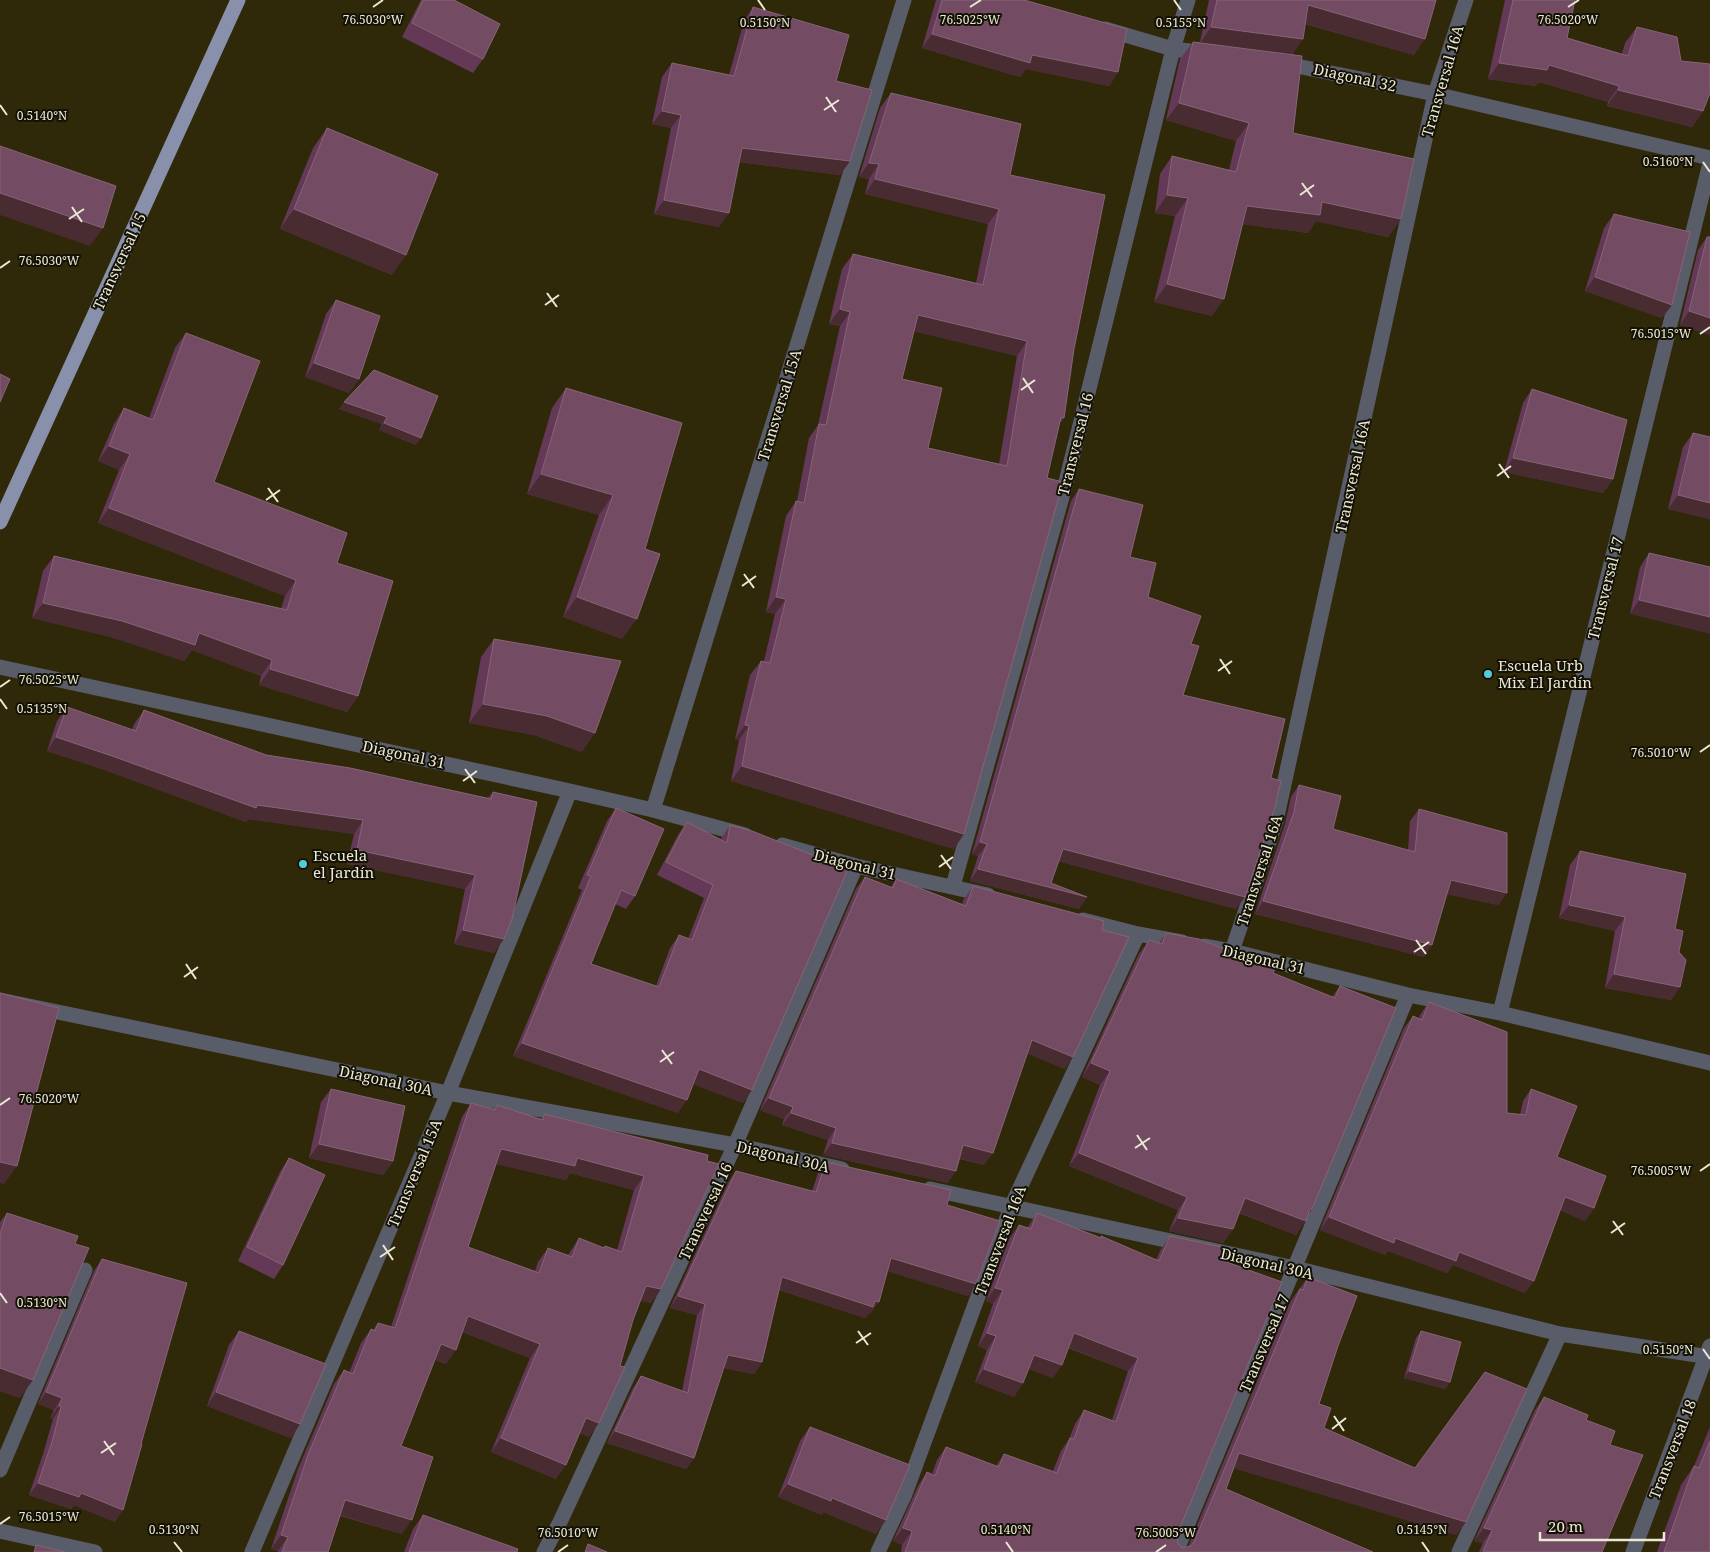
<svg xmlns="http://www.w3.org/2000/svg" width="1710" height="1552" font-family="'Noto Serif',serif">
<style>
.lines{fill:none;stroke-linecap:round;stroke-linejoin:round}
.minor{stroke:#595d6a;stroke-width:15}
.major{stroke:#8890ab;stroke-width:15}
.wall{fill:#643957;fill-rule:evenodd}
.shaded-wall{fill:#492b32}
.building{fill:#734c64;stroke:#866476;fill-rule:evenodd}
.ticks{fill:none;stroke:#ebe8d6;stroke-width:2}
.poi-dot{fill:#53cbdc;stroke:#141105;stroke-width:2}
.labels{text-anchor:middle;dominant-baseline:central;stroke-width:4;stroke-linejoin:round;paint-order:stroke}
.street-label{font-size:15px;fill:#ebe8d6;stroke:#141105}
.poi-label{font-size:15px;fill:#ebe8d6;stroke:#141105;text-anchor:start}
.ticks-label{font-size:12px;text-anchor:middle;fill:#ebe8d6;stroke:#141105;stroke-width:4;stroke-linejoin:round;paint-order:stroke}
</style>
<rect width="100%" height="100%" fill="#2f290a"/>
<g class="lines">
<path class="minor" d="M1105,29L1173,49L1207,53
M1282,63L1435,94L1710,158
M0,667L570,791L653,810L745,835
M653,810L904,0
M782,845L856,866L988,895
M953,886L1064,490L1173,49L1188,0
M1083,920L1138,934L1182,942
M1205,946L1232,951L1408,995L1500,1013L1710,1063
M1232,951L1276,821L1435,94L1466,0
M0,1000L448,1093L735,1145L842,1169
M1500,1013L1710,163
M930,1189L1295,1268L1560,1334L1710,1357
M0,1470L85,1270
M0,1531L95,1552
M252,1552L448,1093L570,791
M544,1552L560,1522L735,1145L856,866
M878,1552L905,1494L1011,1207L1138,934
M1176,1552L1408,995
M1459,1552L1560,1334
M1633,1552L1710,1346"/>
<path class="major" d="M0,522L238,0"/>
</g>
<path class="wall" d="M421,0H454L483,59L473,73L402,37Z
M936,0H1024L1118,72L1109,86L1026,69L1020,77L922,48Z
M1209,0H1436L1414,55L1305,24L1293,54V133L1401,219L1388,237L1316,221L1308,233L1242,224L1212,316L1154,302L1175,216L1155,213L1160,174L1172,156L1229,170L1236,141L1166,120L1180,59L1193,42H1200Z
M1505,0H1575L1567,38L1622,54L1625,43L1637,27L1681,61L1703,111L1692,127L1607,106L1608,102L1539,82L1535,86L1488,79Z
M753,7L836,81L850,161L840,175L739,162L719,227L654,214L671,128L652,124L662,77L672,63L729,75L744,21Z
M891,93L1010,175L1074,349L1064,418L1059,424L954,849L731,781L739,740L735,739L750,675L761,661H764L775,614L766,612L786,516L796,501H797L809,438L818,425L840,326L829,324L842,269L853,254L976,283L988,224L865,194L869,179L859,177L880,108ZM914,331L1017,356L999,464L928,448L902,379Z
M327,128L392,275L280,229L313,148Z
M1614,214L1662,318L1585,291L1604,228Z
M1707,237L1710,335L1680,325L1698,250Z
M336,300L359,379L349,393L305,377L326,314Z
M186,333L214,482L337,563L358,696L347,712L259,685L261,676L192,650L184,661L111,637L32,618L43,571L54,556L281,609L285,596L98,523L119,470L98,461L114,424L124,408L149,418L175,348Z
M374,370L416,445L379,430L382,424L339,409Z
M566,388L645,549L622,639L563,617L599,515L527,494L552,408Z
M1532,389L1613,479L1603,493L1504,472L1523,403Z
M1693,433L1710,437V519L1668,509L1683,447Z
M1079,489L1130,557L1148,597L1191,644L1183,695L1236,909L1058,861L1051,883L1079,909L970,881L978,856L972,854L1071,501Z
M1649,553L1710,567L1630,614L1640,567Z
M494,639L582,752L534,735L469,723L481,657Z
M67,707L132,730L134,724L144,710L266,755L488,798L493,792L494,953L454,944L465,889L347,864L354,834L248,819L246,822L105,770L47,751L57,721Z
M1299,785L1333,829L1408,850L1410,821L1419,809L1507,893L1498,905L1447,894L1424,957L1255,914L1285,824L1291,797Z
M616,808L635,896L626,909L615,904L591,964L656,986L670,948L679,935L688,939L704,898L657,875L678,835L687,822L720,840L730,825L752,1090L743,1103L693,1084L678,1113L513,1056L582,890L578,888L607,821Z
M1580,851L1675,929L1679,952L1680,987L1671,1000L1605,988L1615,931L1559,918L1570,865Z
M865,877L891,887L896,879L962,904L964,899L973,886L1065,1069L1027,1053L984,1165L960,1159L948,1183L823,1155L828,1140L782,1125L784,1119L760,1110L856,889Z
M1166,933L1273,973L1332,997L1340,986L1308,1216L1296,1235L1239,1213L1233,1229L1223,1243L1169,1231L1178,1210L1069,1166L1100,1085L1082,1077L1139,954L1149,940L1159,943Z
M1429,1002L1507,1113L1520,1115L1523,1101L1531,1089L1557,1157L1594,1208L1585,1221L1560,1210L1525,1293L1453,1265L1447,1273L1388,1251L1385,1255L1320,1230L1404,1028L1413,1016L1419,1019L1420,1015Z
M331,1089L393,1161L383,1175L309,1158L321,1102Z
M471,1103L493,1110L497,1105L540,1120L544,1114L708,1155L661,1289L651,1303L640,1300L589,1437L579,1433L556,1479L491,1452L530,1358L462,1332L446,1364L435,1360L401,1446L402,1534L340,1516L328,1552H278V1551L271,1549L298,1469L334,1384L344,1370L349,1373L361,1343L371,1329L373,1330L378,1323L391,1327L462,1117ZM496,1164L566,1180L570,1173L634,1190L617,1250L605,1246L603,1248L579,1238L570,1252L568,1255L548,1248L538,1262L535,1271L468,1247Z
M289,1158L283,1265L274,1279L238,1261L280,1172Z
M826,1162L947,1205L976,1284L968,1296L888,1271L870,1314L869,1313L865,1318L779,1290L762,1362L754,1374L724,1368L694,1458L686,1469L607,1443L633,1388L641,1376L682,1391L697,1315L670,1308L728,1183L736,1171L812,1191L818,1173Z
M7,1213L20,1398L0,1391V1222Z
M1037,1213L1156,1260L1161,1249L1170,1236L1221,1260L1177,1535L1178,1544L1182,1548L1188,1547L1290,1302L1308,1277L1338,1346L1319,1404L1324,1428L1466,1522L1456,1535L1234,1468L1226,1489L1373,1552H901L902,1545L893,1541L918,1486L927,1472L932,1474L937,1460L946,1447L996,1466L1004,1454L1053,1471L1061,1451L1069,1439L1075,1424L1084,1410L1112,1420L1128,1371L1068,1348L1053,1378L1029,1369L1014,1397L975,1382L987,1350L978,1346L993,1304L986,1301L1009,1239L1019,1225L1027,1228Z
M102,1259L115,1522L74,1505L71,1509L29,1495L43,1454L53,1419L50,1418L54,1410L38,1404L94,1271Z
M239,1331L300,1424L291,1438L207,1406L229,1345Z
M1421,1331L1450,1382L1445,1389L1404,1378L1416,1338Z
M1544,1397L1586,1420L1610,1445L1602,1552H1479L1483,1543L1474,1541L1535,1410Z
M810,1427L876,1534L823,1512L822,1515L778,1497L800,1441Z
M1710,1427V1552H1657L1681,1485L1694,1466Z
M423,1515L517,1552H404L413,1529Z"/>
<path class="shaded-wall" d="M1308,5L1425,39L1414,55L1296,21Z
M1211,27L1303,39L1292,55L1200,43Z
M932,34L1118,72L1109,86L1026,69L1020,77L922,48Z
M1499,63L1549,65L1619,86L1608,102L1539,82L1535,86L1488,79Z
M1618,90L1703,111L1692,127L1607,106Z
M1179,103L1249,123L1236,141L1166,120Z
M662,111L681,115L671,128L652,124Z
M742,148L850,161L840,175L732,161Z
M869,163L879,164L869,179L859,177Z
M875,179L999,209L988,224L865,194Z
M0,193L103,228L90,246L0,215Z
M1167,195L1188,198L1175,216L1155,213Z
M664,200L729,213L719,227L654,214Z
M1322,202L1401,219L1388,237L1316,221L1308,233L1234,223L1247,206Z
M294,209L406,255L392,275L280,229Z
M1595,277L1672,305L1662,318L1585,291Z
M1167,284L1224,299L1212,316L1154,302Z
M840,309L850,312L840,326L829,324Z
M1689,311L1710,318V335L1680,325Z
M918,315L1027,341L1017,356L908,330Z
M314,363L359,379L349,393L305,377Z
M344,402L387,417L382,424L339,409Z
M384,423L421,438L416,445L379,430Z
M109,446L130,454L119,470L98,461Z
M1513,458L1613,479L1603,493L1504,472Z
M541,474L613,495L599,515L527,494Z
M1678,495L1710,503V519L1668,509Z
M109,508L296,580L285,596L98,523Z
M577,597L637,619L622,639L563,617Z
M776,597L786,599L775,614L766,612Z
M1639,600L1710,617V634L1630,614Z
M43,603L199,633L272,660L261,676L192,650L184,661L111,637L32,618Z
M270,669L358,696L347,712L259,685Z
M483,704L547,716L595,733L582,752L534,735L469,723Z
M745,725L749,726L739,740L735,739Z
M56,737L257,805L363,820L354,834L248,819L246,822L105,770L47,751Z
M742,766L964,834L954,849L731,781Z
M980,842L987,844L978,856L972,854Z
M1063,849L1245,897L1236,909L1054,860Z
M357,850L475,875L465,889L347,864Z
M978,869L1087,897L1079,909L970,881Z
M1451,880L1507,893L1498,905L1442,893Z
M1263,901L1432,945L1424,957L1255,914Z
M1569,905L1625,917L1615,931L1559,918Z
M463,930L504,939L494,953L454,944Z
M1614,974L1680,987L1671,1000L1605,988Z
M1032,1040L1073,1057L1065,1069L1023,1052Z
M522,1043L687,1100L678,1113L513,1056Z
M1091,1063L1110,1071L1100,1085L1082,1077Z
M699,1069L752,1090L743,1103L689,1083Z
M769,1098L793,1107L784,1119L760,1110Z
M791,1113L836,1128L828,1140L782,1125Z
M832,1143L956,1171L948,1183L823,1155Z
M319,1144L393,1161L383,1175L309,1158Z
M963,1145L993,1153L984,1165L955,1157Z
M501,1149L577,1158L644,1176L634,1190L570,1173L566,1180L491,1163Z
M1079,1153L1187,1197L1178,1210L1069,1166Z
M0,1162L17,1166L4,1184L0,1183Z
M1565,1197L1594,1208L1585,1221L1556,1209Z
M1245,1198L1310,1209H1312L1304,1221H1306L1296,1235L1236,1211Z
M1329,1217L1395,1238L1459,1252L1534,1281L1525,1293L1453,1265L1447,1273L1388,1251L1385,1255L1320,1230Z
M1178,1218L1233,1229L1223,1243L1169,1231Z
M891,1258L976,1284L968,1296L883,1270Z
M782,1277L879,1302L870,1314L869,1313L865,1318L774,1288Z
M646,1286L661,1289L651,1303L636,1300Z
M995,1288L1003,1290L993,1304L986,1301Z
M678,1296L705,1304L697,1315L670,1308Z
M468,1316L540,1344L530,1358L458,1330Z
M987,1333L996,1336L987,1350L978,1346Z
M1074,1333L1138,1358L1128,1371L1065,1346Z
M441,1344L456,1350L446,1364L431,1358Z
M728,1355L762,1362L754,1374L720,1367Z
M1034,1355L1062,1365L1053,1378L1025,1368Z
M0,1368L33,1380L20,1398L0,1391Z
M984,1369L1023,1383L1014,1397L975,1382Z
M1409,1371L1450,1382L1445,1389L1404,1378Z
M46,1392L62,1398L54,1410L38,1404Z
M216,1392L300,1424L291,1438L207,1406Z
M59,1406L61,1407L53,1419L50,1418Z
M586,1418L599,1423L589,1437L576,1432Z
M615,1431L694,1458L686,1469L607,1443Z
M501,1438L566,1465L556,1479L491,1452Z
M1239,1453L1466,1522L1456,1535L1230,1467Z
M38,1483L81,1493L123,1510L115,1522L74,1505L71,1509L29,1495Z
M788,1484L832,1498L886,1520L876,1534L823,1512L822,1515L778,1497Z
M345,1500L412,1520L402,1534L336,1514Z
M903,1528L912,1531L902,1545L893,1541Z
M1484,1528L1492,1530L1483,1543L1474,1541Z
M281,1535L288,1537L278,1551L271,1549Z"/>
<path class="building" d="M423,0H454L500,24L483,59L412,23Z
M942,0H1024L1127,29L1118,72L1032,55L1030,63L932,34Z
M1217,0H1436L1425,39L1308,5L1303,39L1211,27Z
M1513,0H1575L1567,38L1628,56L1637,27L1677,37L1681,61L1710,64V93L1703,111L1618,90L1619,86L1549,65L1547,70L1499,63Z
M753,7L849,35L836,81L872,90L850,161L742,148L729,213L664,200L681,115L662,111L672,63L734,76Z
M1193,42L1302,56L1293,133L1414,159L1401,219L1322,202L1320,215L1247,206L1224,299L1167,284L1188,198L1167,195L1172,156L1236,172L1249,123L1179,103Z
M891,93L1021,124L1010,175L1105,195L1074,349L1064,418L1061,417L1047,478L1063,482L964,834L742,766L749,726L745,725L761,661L770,663L786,599L776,597L796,501L804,503L819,424L826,425L850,312L840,309L853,254L983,285L999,209L875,179L879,164L869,163ZM918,315L1027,341L1007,466L928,448L942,388L902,379Z
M327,128L438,174L406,255L294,209Z
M0,146L116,186L103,228L0,193Z
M1614,214L1690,232L1672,305L1595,277Z
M1707,237H1710V318L1689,311Z
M336,300L380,316L359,379L314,363Z
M186,333L260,361L214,482L347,533L337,563L393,581L358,696L270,669L272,660L199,633L195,645L122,621L43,603L54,556L287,610L296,580L109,508L130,454L109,446L124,408L153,420Z
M374,370L438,396L421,438L384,423L387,417L344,402Z
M0,374L10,379L0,402Z
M566,388L682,423L645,549L660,554L637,619L577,597L613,495L541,474Z
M1532,389L1627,420L1613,479L1513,458Z
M1693,433L1710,437V503L1678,495Z
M1079,489L1143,505L1130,557L1156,563L1148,597L1201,616L1191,644L1199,646L1183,695L1285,719L1271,778L1281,781L1275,807L1245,897L1063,849L1051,883L1087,897L978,869L987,844L980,842Z
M1649,553L1710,567V617L1639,600Z
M494,639L621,661L595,733L547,716L483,704Z
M67,707L136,731L144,710L266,755L350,768L491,799L493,792L537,802L512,919L504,939L463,930L475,875L357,850L363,820L257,805L256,808L115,757L56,737Z
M1299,785L1341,796L1333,829L1415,852L1419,809L1507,833V893L1451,880L1432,945L1263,901L1294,812Z
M616,808L664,829L635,896L621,890L591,964L659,987L679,935L692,940L713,885L666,862L687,822L727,843L730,825L752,831L848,869L752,1090L699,1069L687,1100L522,1043L591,876L587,875Z
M1580,851L1686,874L1675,929L1683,931L1679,952L1686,960L1680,987L1614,974L1625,917L1569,905Z
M865,877L893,888L896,879L966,906L973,886L1104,921L1102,930L1129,937L1073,1057L1032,1040L993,1153L963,1145L956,1171L832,1143L836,1128L791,1113L793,1107L769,1098Z
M1166,933L1199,939L1275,969L1273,973L1335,998L1340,986L1396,1008L1312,1209H1310L1306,1221L1245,1198L1233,1229L1178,1218L1187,1197L1079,1153L1110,1071L1091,1063L1149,940L1162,944Z
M0,993L59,1008L17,1166L0,1162Z
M1429,1002L1507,1032V1113L1526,1115L1531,1089L1577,1106L1557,1157L1606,1176L1594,1208L1565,1197L1534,1281L1459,1252L1456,1261L1395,1238L1394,1243L1329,1217L1413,1016L1422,1020Z
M331,1089L405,1106L393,1161L319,1144Z
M471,1103L495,1110L497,1105L543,1120L544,1114L708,1155L707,1161L719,1164L661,1289L646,1286L633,1320L620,1366L625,1367L599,1423L586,1418L566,1465L501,1438L540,1344L468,1316L456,1350L441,1344L401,1446L433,1457L412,1520L345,1500L328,1552H282L288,1537L281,1535L308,1455L344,1370L353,1374L371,1329L375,1331L378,1323L395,1328ZM501,1149L575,1166L577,1158L644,1176L622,1252L605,1246L604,1248L579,1238L572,1257L548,1248L539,1273L468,1247Z
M289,1158L325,1175L283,1265L247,1247Z
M826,1162L951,1190L947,1205L1000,1221L976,1284L891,1258L879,1302L875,1301L873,1307L782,1277L762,1362L728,1355L694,1458L615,1431L641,1376L688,1393L705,1304L678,1296L736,1171L816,1192Z
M7,1213L78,1236L75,1244L89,1248L33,1380L0,1368V1234Z
M1037,1213L1101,1238V1236L1159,1261L1170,1236L1226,1248L1221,1260L1282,1282L1177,1535L1178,1544L1182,1548L1191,1546L1194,1542L1300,1289L1303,1290L1308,1277L1357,1296L1338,1346L1319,1404L1331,1408L1324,1428L1415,1468L1485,1372L1527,1389L1466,1522L1239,1453L1226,1489L1373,1552H905L911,1536L912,1531L903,1528L927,1472L935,1476L946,1447L999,1467L1004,1454L1057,1473L1070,1438L1074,1439L1084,1410L1116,1422L1138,1358L1074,1333L1062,1365L1034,1355L1023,1383L984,1369L996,1336L987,1333L1003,1290L995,1288L1019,1225L1031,1229Z
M102,1259L187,1283L141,1444H142L123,1510L81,1493L79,1497L38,1483L52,1442L61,1407L59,1406L62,1398L46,1392Z
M239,1331L326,1364L300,1424L216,1392Z
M1421,1331L1461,1342L1450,1382L1409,1371Z
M1544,1397L1588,1415L1586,1420L1615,1431L1610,1445L1643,1455L1602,1552H1483L1492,1530L1484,1528Z
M810,1427L910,1465L886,1520L832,1498L831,1501L788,1484Z
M1710,1441V1552H1664L1694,1466L1699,1468Z
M423,1515L518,1549L517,1552H409Z
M588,1544L607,1552H585Z
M36,1545L65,1552H34Z"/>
<path class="ticks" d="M758,0L765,10M1174,0L1181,10M373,7L383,0M970,7L981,0M1568,7L1579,0M826,97L836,112M0,105L7,115M824,110L839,100M1703,162L1710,172M1302,183L1312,197M1300,195L1314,185M72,207L82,222M69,219L84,209M0,268L10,261M547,293L557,307M545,305L559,295M1700,334L1710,327M1023,378L1033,393M1021,390L1035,380M1499,464L1509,478M1497,476L1511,466M268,488L278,502M266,500L280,490M744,574L754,588M742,586L756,576M1220,659L1230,674M1218,671L1232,661M0,687L10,680M0,699L7,709M1700,752L1710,745M465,769L475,783M463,781L477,771M941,855L951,869M939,867L953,857M1416,940L1426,954M1414,952L1429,942M186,964L196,979M184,977L198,967M662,1050L672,1064M660,1062L674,1052M0,1105L10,1098M1137,1135L1147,1150M1135,1148L1150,1138M1700,1171L1710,1164M1613,1221L1623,1235M1611,1233L1625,1223M383,1245L393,1260M380,1257L395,1247M0,1293L7,1303M858,1331L868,1345M856,1343L871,1333M1703,1349L1710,1359M1334,1416L1344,1431M1332,1429L1346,1418M104,1441L114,1455M101,1453L116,1443M0,1524L10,1517M174,1542L182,1552M1006,1542L1013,1552M1422,1542L1429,1552M558,1552L568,1545M1156,1552L1166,1545"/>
<g class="poi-dot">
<circle cx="1488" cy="674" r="5"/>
<circle cx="303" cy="864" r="5"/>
</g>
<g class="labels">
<g class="street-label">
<text transform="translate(1355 77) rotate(12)">Diagonal 32</text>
<text transform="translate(1442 81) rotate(-74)">Transversal 16A</text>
<text transform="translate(119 261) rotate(-65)">Transversal 15</text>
<text transform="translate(779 405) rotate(-73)">Transversal 15A</text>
<text transform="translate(1075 444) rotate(-76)">Transversal 16</text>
<text transform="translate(1352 476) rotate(-78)">Transversal 16A</text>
<text transform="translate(1605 588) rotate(-76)">Transversal 17</text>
<text transform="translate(404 754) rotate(12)">Diagonal 31</text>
<text transform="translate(855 864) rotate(14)">Diagonal 31</text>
<text transform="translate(1259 870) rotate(-72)">Transversal 16A</text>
<text transform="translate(1264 959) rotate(13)">Diagonal 31</text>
<text transform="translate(386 1080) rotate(12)">Diagonal 30A</text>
<text transform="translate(783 1156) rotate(13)">Diagonal 30A</text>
<text transform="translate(414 1173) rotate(-67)">Transversal 15A</text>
<text transform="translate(705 1211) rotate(-65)">Transversal 16</text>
<text transform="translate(1000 1240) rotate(-69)">Transversal 16A</text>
<text transform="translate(1267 1263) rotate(13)">Diagonal 30A</text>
<text transform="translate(1264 1343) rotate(-67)">Transversal 17</text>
<text transform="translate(1672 1449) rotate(-69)">Transversal 18</text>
</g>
<g class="poi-label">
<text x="1498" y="665">Escuela Urb<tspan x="1498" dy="17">Mix El Jardín</tspan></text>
<text x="313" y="855">Escuela<tspan x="313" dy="17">el Jardín</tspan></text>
</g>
</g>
<g class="ticks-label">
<text x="1568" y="24">76.5020°W</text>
<text x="970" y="24">76.5025°W</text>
<text x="373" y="24">76.5030°W</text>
<text x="765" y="27">0.5150°N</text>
<text x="1181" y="27">0.5155°N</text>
<text x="42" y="120">0.5140°N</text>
<text x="1668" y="166">0.5160°N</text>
<text x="49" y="265">76.5030°W</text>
<text x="1661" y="338">76.5015°W</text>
<text x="49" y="684">76.5025°W</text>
<text x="42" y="713">0.5135°N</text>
<text x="1661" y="757">76.5010°W</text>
<text x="49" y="1103">76.5020°W</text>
<text x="1661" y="1175">76.5005°W</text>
<text x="42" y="1307">0.5130°N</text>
<text x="1668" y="1354">0.5150°N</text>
<text x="49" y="1521">76.5015°W</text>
<text x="174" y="1534">0.5130°N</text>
<text x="1006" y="1534">0.5140°N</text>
<text x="1422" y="1534">0.5145°N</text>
<text x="568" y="1537">76.5010°W</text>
<text x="1166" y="1537">76.5005°W</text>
</g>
<path d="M1540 1532v8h124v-8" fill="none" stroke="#ebe8d6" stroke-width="2.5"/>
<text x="1548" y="1532" font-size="15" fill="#ebe8d6" stroke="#141105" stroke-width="4" paint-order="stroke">20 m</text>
</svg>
